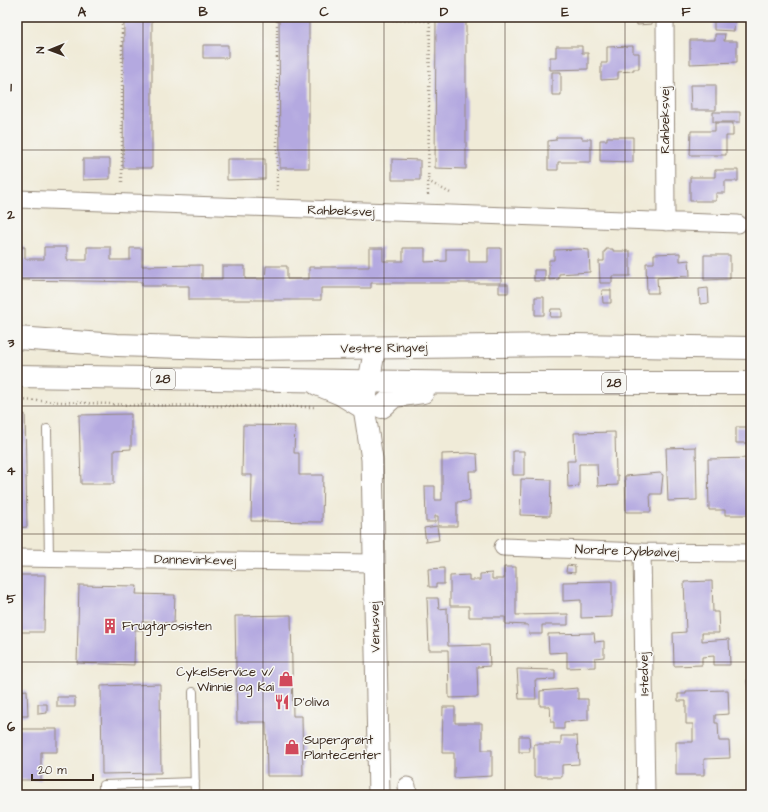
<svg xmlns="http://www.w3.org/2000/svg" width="768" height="812" font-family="'Architects Daughter',sans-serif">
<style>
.building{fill:#b4a9e0}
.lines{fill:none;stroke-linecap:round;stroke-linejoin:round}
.service-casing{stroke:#968a7b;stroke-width:10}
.minor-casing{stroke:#968a7b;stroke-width:19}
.tertiary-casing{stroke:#968a7b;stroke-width:23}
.primary-casing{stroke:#968a7b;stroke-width:24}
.path{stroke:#968a7b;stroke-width:2.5;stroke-dasharray:1 3;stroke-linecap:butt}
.service{stroke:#fff;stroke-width:8}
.minor{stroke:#fff;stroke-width:17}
.tertiary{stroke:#fff;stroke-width:21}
.primary{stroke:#fff;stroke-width:22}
.grid{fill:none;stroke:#3b2a1e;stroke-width:1;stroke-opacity:0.55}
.labels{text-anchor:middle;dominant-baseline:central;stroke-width:3;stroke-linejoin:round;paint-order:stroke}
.shield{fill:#f6f6f2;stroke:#73675e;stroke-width:1}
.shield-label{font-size:12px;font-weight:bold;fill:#3b2a1e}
.street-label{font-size:13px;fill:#3b2a1e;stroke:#f6f6f2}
.poi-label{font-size:13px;fill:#3b2a1e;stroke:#f6f6f2;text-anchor:start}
.neatline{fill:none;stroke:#3b2a1e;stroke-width:1.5}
.grid-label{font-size:13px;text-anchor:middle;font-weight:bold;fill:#3b2a1e}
</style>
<rect width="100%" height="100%" fill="#f6f6f2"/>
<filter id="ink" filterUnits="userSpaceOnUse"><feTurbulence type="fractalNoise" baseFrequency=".025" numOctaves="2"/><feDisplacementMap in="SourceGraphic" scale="8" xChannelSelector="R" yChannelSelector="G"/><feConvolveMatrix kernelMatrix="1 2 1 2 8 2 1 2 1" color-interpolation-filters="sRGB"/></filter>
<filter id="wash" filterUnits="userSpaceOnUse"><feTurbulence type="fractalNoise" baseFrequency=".012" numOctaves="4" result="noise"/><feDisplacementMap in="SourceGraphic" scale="16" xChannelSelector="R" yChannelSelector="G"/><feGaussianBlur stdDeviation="0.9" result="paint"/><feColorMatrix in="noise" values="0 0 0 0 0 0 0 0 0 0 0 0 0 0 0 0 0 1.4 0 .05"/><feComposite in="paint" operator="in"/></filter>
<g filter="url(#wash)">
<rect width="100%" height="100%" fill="#f0ebd8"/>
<g id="blocks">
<path class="building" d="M124,17H152V168H123Z
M279,17H309V168H280Z
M436,17H466V169L435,168Z
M636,17H652V24L637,25Z
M714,17H717V19H735L734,31L714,30Z
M715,34H725L724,41H737V62L690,64V40H715Z
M203,45H228V58H203Z
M556,46H582V53H588V69L550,70V57H556Z
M633,46V53H639V69H633V71L618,72V79L601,80V63H607V47Z
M552,72H561V95H552Z
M690,85H716V110H691Z
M713,112H740V122H713Z
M715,123H733V136H726V155H690L691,131H715Z
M556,137H582V139H591V162H558V170H548V141L556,140Z
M607,137H633V162L600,161V140H607Z
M83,159H110V179L83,180Z
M227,159H265V179L227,180Z
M392,159L420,160V180H392Z
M715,170H738V181H725V193H716V201H690V177H715Z
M747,217H751V234L746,233Z
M17,247H25V259H44V247H67V260H87V247H111V260H130V248H142V266L202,265V279H222V266H245V279H265L266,266H287V279H309V267H369V248H383V261H403V248H425V262L446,261V249H469V262H488V248H501V283H371V288H321V300H189V286H142V282L17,280Z
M580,249L589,250L590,272L559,274V279L549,280V260H554V250Z
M606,249H613V251H630V276H612V283H600L599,261H604V251H606Z
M680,253V261L689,260L690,276L657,278L658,293H647L646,263H654V254Z
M704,255H730V279L704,280Z
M534,270H545V281H534Z
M499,284H508V293H499Z
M708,288L709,303L700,304L699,289Z
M602,290H611V303H603Z
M749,294H751V304H749Z
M535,297H544V315H535Z
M551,309H562V317H550Z
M17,414H25L27,527L17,528Z
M131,414V449L114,450V484H81L79,415Z
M243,425L295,426L294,453H299V475H323L322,522L251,521L252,475H242Z
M736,427H751V443H736Z
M615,432L616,475H618V485L598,486L597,464H579V486L568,487L567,461H575L574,433Z
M696,447L697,500L668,501L666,448Z
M513,451H524V475H513Z
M469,453L477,454L478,471H469L470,501L457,502V526H438V516H435V522H426L425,486H435V500H442V454Z
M751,458V515H725V510H709L708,459Z
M660,473L663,475L661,494H650L651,512H626L625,476Z
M521,479L551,480L550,516L520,515Z
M437,526L439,540L426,542L424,528Z
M567,565L575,566V573L566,572Z
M504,567H516V615L568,614V625H542V634H529L528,625L505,624V617H469V606H450V576L469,575V580H480V574L492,573V579H504Z
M444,568V584H436V587H429L428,569Z
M17,575H45L44,632H17Z
M612,581V617L581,618V600L563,601V582Z
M712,581L713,612H718L719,633H702V641L729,639L730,665H714V656L702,657V665L674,666L673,633L686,632L684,582Z
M79,585L137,586L136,594L175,595L174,623L142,622V630H135L134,665L77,663Z
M427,598H438L439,609L447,608L448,646L489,645L490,666L477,667L478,697L449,698L448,650H429Z
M291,615L293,716H302L303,776H267L266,722H237L235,616Z
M594,633L595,642L604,641V657L595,658V667L567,668V652L549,653L548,634Z
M517,669L555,670V679L535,680L536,699H519Z
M747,680H751V692H748Z
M160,684L161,773L102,774L101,686Z
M578,688V699H588V720L564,722V729H554V722H551L550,706H540V691Z
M27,690L28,716H17V691Z
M728,690L729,714L715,715V723H718L719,741H729L730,758L704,759V775H676V742H693V724H686V701H678V694H686V691Z
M57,697H75V707H57Z
M38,704H47V713L38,714Z
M443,707H455V723H482V750H492V776L454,778V753H442Z
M17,729H57V752H41V780H17Z
M519,736H529L530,752H519Z
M561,736H577L579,764L562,765V777H534V744H561Z"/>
</g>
</g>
<g filter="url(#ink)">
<use href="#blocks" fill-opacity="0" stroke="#968a7b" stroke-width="1"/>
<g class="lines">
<g class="service-casing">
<path id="service" d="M47,429L49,558
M193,692L195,795
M103,795V785L195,782"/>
</g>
<g class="minor-casing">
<path id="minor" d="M665,17L666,222
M17,199L738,224
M503,547L642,552L751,553
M642,552L646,795
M17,558L373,563
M407,786L408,795"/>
</g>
<g class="tertiary-casing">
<path id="tertiary" d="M375,348L364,408L372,459L379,795"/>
</g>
<g class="primary-casing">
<path id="primary" d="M17,338L117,345L247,349L574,345L751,348
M17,376L478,383H751
M317,384L341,394L364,408
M382,407L394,396L423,392"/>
</g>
<path class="path" d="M122,17V185
M381,17L388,20L430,21
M428,181L452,194
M277,190V17
M428,195L430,17
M17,400L132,405L315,407"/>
<use href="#service" class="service"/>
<use href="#minor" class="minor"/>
<use href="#tertiary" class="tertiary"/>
<use href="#primary" class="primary"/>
</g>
</g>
<path class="grid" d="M143,17V795M263,17V795M384,17V795M505,17V795M625,17V795M17,150H751M17,278H751M17,406H751M17,534H751M17,662H751"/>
<defs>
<g id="building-bare" transform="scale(1.2)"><path d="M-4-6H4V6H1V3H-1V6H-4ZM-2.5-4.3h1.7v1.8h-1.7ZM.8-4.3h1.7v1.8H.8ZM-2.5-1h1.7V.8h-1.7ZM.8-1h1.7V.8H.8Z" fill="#d1495b" stroke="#f6f6f2" stroke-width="2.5" paint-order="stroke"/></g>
<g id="shop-bare" transform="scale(1.2)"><path d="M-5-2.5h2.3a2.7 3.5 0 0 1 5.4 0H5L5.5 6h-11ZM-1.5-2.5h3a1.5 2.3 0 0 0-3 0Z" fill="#d1495b" stroke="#f6f6f2" stroke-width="2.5" paint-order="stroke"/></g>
<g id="restaurant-bare" transform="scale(1.2)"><path d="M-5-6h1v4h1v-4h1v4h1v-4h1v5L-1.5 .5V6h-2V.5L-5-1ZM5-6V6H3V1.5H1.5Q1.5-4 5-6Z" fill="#d1495b" stroke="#f6f6f2" stroke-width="2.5" paint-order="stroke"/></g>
</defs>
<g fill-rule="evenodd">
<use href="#building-bare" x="110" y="626"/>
<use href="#shop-bare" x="286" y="679"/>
<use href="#restaurant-bare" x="282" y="702"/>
<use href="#shop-bare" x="292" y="747"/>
</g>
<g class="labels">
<g class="shield">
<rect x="151" y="369" width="24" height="20" rx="3"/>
<rect x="602" y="373" width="24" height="20" rx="3"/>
</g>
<g class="shield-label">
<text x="163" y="379">28</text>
<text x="614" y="383">28</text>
</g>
<g class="street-label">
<text transform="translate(665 120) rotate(-90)">Rahbeksvej</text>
<text transform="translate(341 211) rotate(2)">Rahbeksvej</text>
<text transform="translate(384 348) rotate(-1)">Vestre Ringvej</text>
<text transform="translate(627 551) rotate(2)">Nordre Dybbølvej</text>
<text transform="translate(195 560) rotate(1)">Dannevirkevej</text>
<text transform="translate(375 627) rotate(-91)">Venusvej</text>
<text transform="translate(644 674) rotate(-91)">Istedvej</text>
</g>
<g class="poi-label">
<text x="122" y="626">Frugtgrosisten</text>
<text x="274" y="672" text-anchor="end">CykelService v/<tspan x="274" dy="15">Winnie og Kai</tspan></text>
<text x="294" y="702">D'oliva</text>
<text x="304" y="740">Supergrønt<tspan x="304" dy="15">Plantecenter</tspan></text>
</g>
</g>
<rect width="768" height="812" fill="none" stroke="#f6f6f2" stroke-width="44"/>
<g transform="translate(50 50) rotate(269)" stroke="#f6f6f2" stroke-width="3" paint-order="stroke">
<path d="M0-3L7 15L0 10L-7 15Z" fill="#3b2a1e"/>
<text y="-6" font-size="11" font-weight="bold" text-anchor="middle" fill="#3b2a1e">N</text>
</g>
<path d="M32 774v6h61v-6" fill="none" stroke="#3b2a1e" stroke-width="2"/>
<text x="38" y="774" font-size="12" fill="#3b2a1e" stroke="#f6f6f2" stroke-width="3" paint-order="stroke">20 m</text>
<rect x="22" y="22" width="724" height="768" class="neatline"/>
<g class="grid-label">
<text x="82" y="16">A</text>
<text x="203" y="16">B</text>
<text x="324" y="16">C</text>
<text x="444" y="16">D</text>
<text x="565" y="16">E</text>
<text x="686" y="16">F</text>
<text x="11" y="91">1</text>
<text x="11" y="219">2</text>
<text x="11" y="347">3</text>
<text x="11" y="475">4</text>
<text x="11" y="603">5</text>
<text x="11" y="731">6</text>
</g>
</svg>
